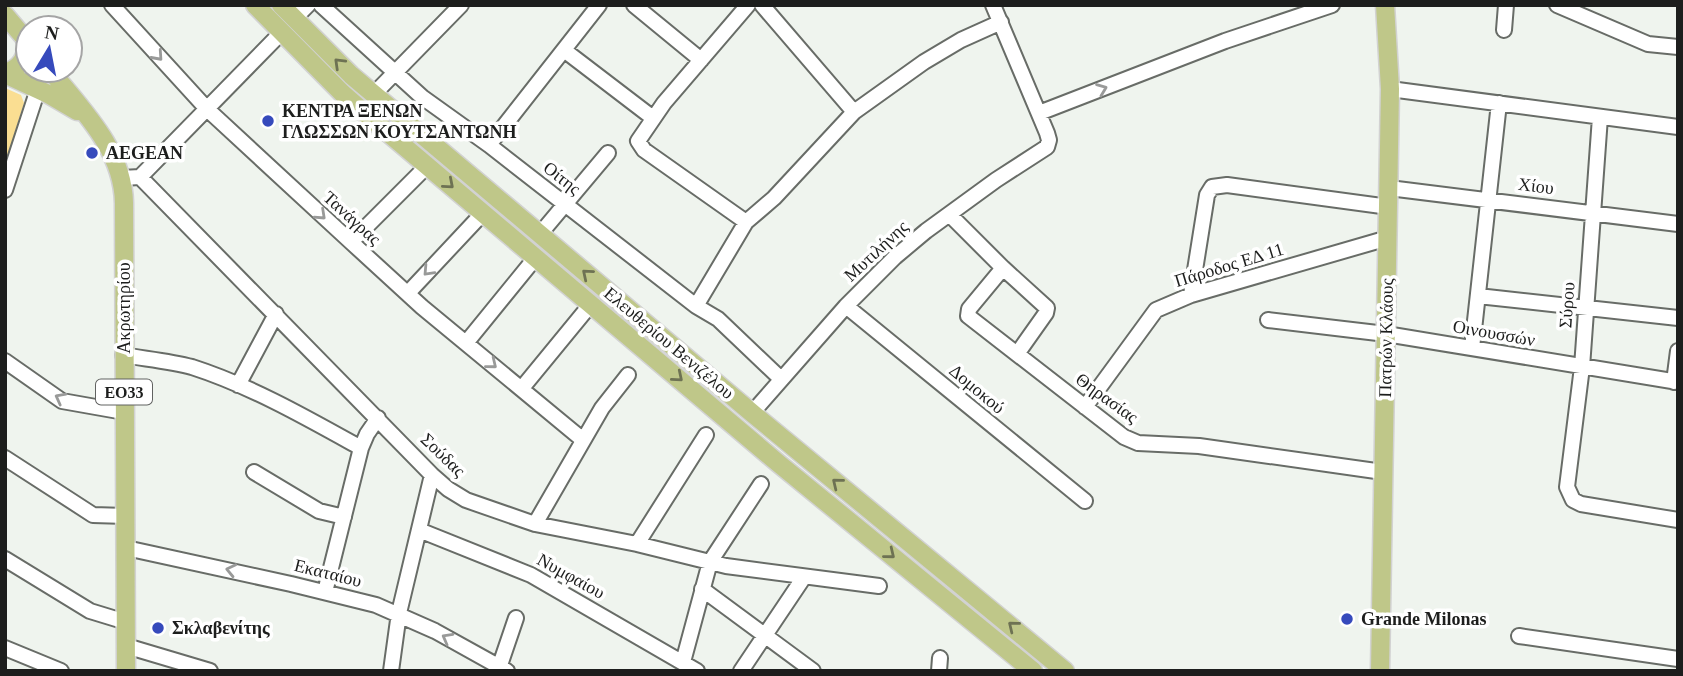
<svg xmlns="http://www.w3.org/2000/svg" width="1683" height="676" font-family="'Times New Roman',serif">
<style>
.green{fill:#fade92}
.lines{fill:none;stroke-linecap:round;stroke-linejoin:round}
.minor-casing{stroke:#686c67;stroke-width:18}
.major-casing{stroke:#d2d2d2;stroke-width:21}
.minor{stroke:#fff;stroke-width:14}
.major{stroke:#bfc789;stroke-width:18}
.oneway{stroke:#999a99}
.oneway2{stroke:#6e7253}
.poi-dot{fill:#364abc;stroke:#fff;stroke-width:2.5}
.labels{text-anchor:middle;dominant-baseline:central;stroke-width:7;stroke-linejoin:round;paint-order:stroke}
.shield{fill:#fff;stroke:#616261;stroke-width:2}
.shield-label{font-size:16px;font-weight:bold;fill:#1d1e1d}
.poi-label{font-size:18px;font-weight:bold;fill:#1d1e1d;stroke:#fff;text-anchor:start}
.street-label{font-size:18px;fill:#1d1e1d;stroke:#fff}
</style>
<rect width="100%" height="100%" fill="#eff4ee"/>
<path class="green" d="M5,88L21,95L24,103L5,164Z"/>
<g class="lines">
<g class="minor-casing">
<path id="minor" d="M112,5L207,109L351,242L422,307L583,440
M321,5L422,97L489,145L696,306L718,319L781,379
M634,5L701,60
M762,5L854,112
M1557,5L1648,44L1678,47
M294,19L308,5
M1504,30L1506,5
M564,50L653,118
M1390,89L1678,127
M374,94L461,5
M1039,113L1225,41L1332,5
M1600,117L1582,367L1567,487L1573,500L1581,504L1678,520
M489,145L599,5
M140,177L281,33
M122,178L140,177L432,475L448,489L466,500L535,524L637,544L726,566L879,586
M1389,188L1678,224
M5,190L38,89
M949,214L1003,268L969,309L968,316L1124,437L1138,443L1199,446L1383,472
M746,222L644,150L638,141L664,103L748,5
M540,234L608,153
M351,242L427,166
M1003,268L1047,308L1046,313L1017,354
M408,293L483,213
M1191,295L1207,195L1212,187L1227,185L1389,207
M1478,296L1678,318
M696,306L746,222L774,198L854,112L924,62L961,40L1001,22
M846,306L1085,501
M1268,320L1386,334L1678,382
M466,343L536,257
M1472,348L1499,103
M123,355C146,359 170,361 192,367C251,386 307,418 361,448
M5,361L62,401L124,412
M1674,382L1678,351
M238,385L276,314
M522,388L591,304
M1085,407L1156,310L1191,295L1388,238
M752,413L846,306L895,257L926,231L996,180L1047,147L1049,140L1047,133L993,5
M5,458L93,515L126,516
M254,472L319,511L344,517
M535,524L602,408L628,375
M419,530L531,575L697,671
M637,544L706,435
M126,548L291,584L376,605L435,631L507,671
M5,559L90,611L126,622
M702,589L813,671
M325,592L361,448L367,434L378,418
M1519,636L1678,659
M126,646L210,671
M5,648L61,671
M683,662L710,562L761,484
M391,671L399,613L432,475
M498,671L516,618
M741,671L804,577
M939,671L940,658"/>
</g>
<g class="major-casing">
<path id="major" d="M255,5L342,93L367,115L778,463L1033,671
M281,5L351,75L752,413L1065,671
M5,15L28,42
M50,70C82,110 123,149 124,203L126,671
M5,73C21,68 27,57 27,41
M5,74L48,94L77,111
M1380,671L1390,89L1385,5"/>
</g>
<use href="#minor" class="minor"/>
<use href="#major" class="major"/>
</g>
<defs><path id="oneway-chevron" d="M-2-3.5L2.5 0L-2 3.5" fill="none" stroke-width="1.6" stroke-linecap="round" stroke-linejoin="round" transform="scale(1.75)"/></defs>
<g class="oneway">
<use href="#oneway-chevron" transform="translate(158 56) rotate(48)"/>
<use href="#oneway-chevron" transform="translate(1102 89) rotate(-21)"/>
<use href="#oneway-chevron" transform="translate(321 215) rotate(43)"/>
<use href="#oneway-chevron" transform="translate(428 271) rotate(133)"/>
<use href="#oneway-chevron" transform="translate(492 364) rotate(39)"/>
<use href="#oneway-chevron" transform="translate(60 398) rotate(-152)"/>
<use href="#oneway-chevron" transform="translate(231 570) rotate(-167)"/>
<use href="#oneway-chevron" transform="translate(447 638) rotate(-151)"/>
</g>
<g class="oneway2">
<use href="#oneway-chevron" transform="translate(339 63) rotate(-136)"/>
<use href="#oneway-chevron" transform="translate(449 184) rotate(41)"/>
<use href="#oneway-chevron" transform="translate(587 274) rotate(-140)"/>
<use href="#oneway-chevron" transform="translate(678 377) rotate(40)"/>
<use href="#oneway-chevron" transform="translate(837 483) rotate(-141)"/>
<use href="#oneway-chevron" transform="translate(890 554) rotate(39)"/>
<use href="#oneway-chevron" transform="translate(1013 626) rotate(-141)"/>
</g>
<g class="poi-dot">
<circle cx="268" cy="121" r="7"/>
<circle cx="92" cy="153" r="7"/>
<circle cx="1347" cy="619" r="7"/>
<circle cx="158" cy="628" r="7"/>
</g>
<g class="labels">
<rect class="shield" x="96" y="379.5" width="56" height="25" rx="5"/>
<g class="shield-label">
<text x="124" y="392">ΕΟ33</text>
</g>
<g class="poi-label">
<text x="282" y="111">ΚΕΝΤΡΑ ΞΕΝΩΝ<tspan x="282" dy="21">ΓΛΩΣΣΩΝ ΚΟΥΤΣΑΝΤΩΝΗ</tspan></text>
<text x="106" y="153">AEGEAN</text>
<text x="1361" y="619">Grande Milonas</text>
<text x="172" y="628">Σκλαβενίτης</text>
</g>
<g class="street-label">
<text transform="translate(562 178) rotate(38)">Οίτης</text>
<text transform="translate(1536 186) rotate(7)">Χίου</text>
<text transform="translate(352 218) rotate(42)">Τανάγρας</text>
<text transform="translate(876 251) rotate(-43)">Μυτιλήνης</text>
<text transform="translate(1229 265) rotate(-17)">Πάροδος ΕΔ 11</text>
<text transform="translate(1567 305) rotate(-86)">Σύρου</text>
<text transform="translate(124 308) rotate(-90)">Ακρωτηρίου</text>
<text transform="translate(1494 333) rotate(10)">Οινουσσών</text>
<text transform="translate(1386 338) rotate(-89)">Πατρών Κλάους</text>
<text transform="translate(669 343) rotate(40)">Ελευθερίου Βενιζέλου</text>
<text transform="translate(977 389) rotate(40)">Δομοκού</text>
<text transform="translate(1107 398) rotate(36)">Θηρασίας</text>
<text transform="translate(443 455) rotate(44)">Σούδας</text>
<text transform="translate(328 573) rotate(14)">Εκαταίου</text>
<text transform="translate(571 576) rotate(29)">Νυμφαίου</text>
</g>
</g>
<rect width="1683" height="676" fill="none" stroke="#1d1e1d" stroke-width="14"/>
<g transform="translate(49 49) rotate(10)"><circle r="33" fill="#ffffff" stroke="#a5a5a5" stroke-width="2"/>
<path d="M0-5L12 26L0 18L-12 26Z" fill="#364abc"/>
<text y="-10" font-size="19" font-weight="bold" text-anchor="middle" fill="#1d1e1d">N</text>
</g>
</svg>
